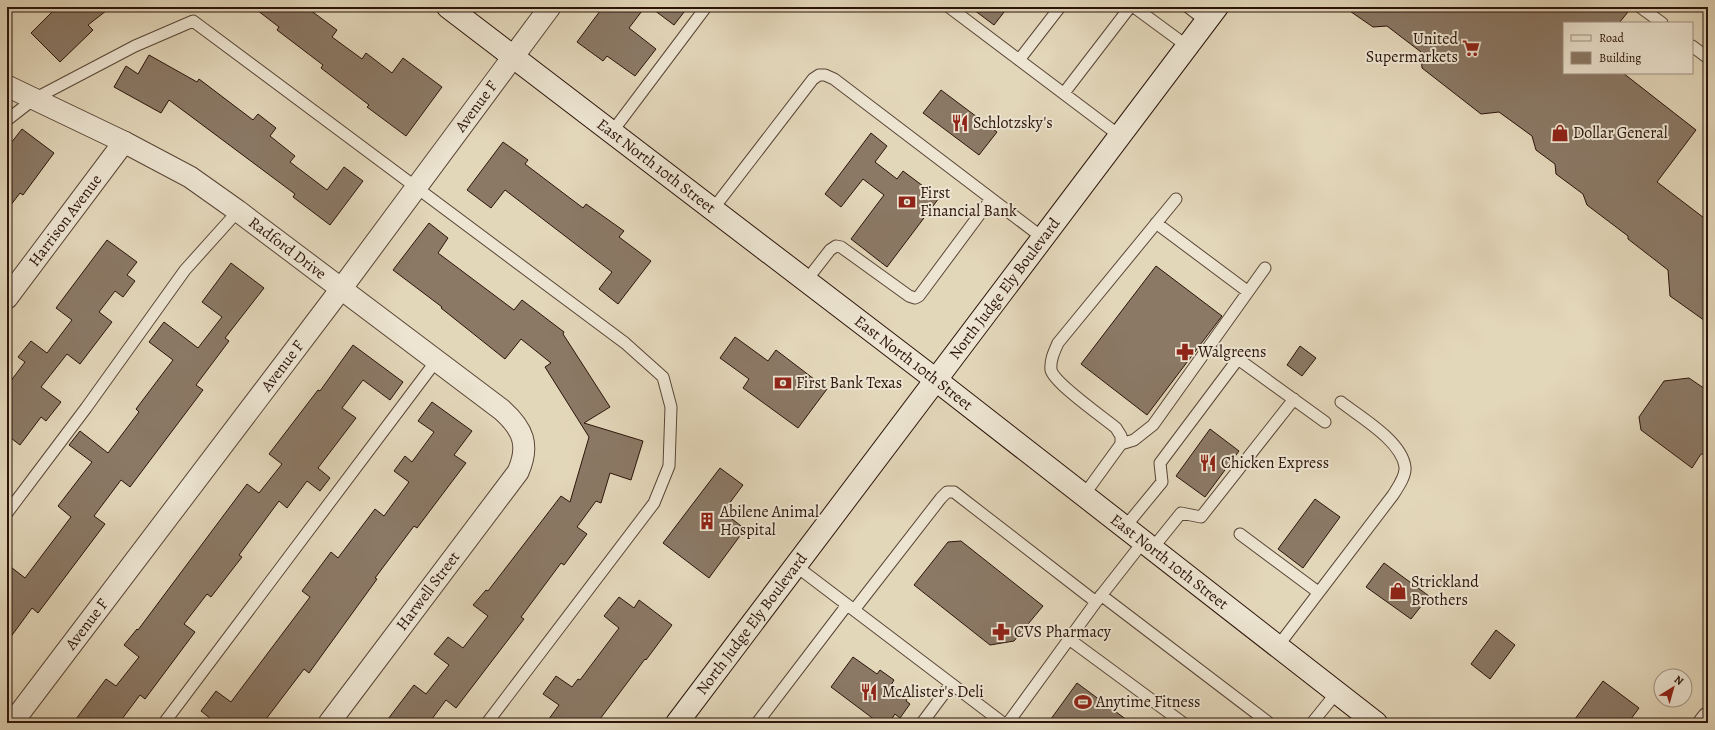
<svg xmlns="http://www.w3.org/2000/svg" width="1715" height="730" font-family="Alegreya,serif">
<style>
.building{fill:#8b7966;stroke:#2b140a}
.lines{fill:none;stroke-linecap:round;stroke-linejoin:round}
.lane-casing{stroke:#594536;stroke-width:13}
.street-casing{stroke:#594536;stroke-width:23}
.secondary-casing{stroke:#2b140a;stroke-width:24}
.lane{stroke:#ede5d2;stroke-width:11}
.street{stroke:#ede5d2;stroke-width:21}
.secondary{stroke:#ede5d2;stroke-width:22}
.labels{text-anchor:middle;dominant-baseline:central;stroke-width:4;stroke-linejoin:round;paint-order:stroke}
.poi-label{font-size:16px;fill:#2b140a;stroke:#ede5d2;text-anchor:start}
.street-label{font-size:16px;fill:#2b140a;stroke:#ede5d2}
</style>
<rect width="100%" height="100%" fill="#e3d7ba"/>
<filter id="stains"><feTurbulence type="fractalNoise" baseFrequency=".005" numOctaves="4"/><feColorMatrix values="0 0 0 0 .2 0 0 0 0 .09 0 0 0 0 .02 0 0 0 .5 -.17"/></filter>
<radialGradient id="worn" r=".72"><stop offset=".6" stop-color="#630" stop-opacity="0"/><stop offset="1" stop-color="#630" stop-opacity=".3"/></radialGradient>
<path class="building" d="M57,7H111L88,25L93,30L60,62L31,33Z
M253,7H306L337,30L332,37L362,59L366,53L392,73L403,58L442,87L406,136L367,107L369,105L321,68L323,65L277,30L279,27Z
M603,7H645L629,28L656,49L635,76L607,56L603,61L577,42Z
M650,7H688L674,25Z
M970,7H1008L994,25Z
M1344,7H1632L1619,23H1564V73H1623L1696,130L1657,182L1708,221V323L1670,296L1668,270L1628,239V236L1587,205L1583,194L1556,174L1555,164L1536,150L1532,136L1499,112L1481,114L1422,68L1421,52L1387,26L1373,27Z
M149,55L197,82L199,79L253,120L258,114L276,128L270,136L295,156L290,162L327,190L344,167L363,181L330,225L293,197L295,194L169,100L161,113L114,87L126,66L138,74Z
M941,90L997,132L979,155L923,113Z
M22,129L54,153L23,195L20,193L7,210V148Z
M871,133L887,146L875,162L897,179L903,171L939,198L887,267L851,239L884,195L863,179L841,207L825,194Z
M503,142L528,160L525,164L583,208L586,204L624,231L619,237L651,261L618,304L599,289L612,272L505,190L491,208L467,190Z
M429,223L448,238L438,253L514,310L522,300L564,332L563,334L610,407L584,423L643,441L631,480L610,473L601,503L596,501L577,527L587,534L564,565L561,563L521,617L524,619L456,708L446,700L429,723H385L414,685L426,694L449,665L434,654L448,637L463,648L488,616L473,605L486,590L488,591L561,496L570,502L589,437L545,367L551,363L521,339L505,359L441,308L442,307L393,270Z
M107,240L137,262L127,275L135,281L123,297L115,291L99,312L112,322L80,364L67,354L41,387L61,402L46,421L41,417L20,445L7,435V386L25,362L18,357L31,341L47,353L72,320L56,308Z
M231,263L264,288L225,338L229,341L196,385L203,390L130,487L121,480L94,516L105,524L38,613L32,608L7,642V564L25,578L71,517L58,506L92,462L69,445L80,431L108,453L139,412L136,409L173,360L149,342L164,322L198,348L222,317L202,302Z
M1156,266L1222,316L1147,415L1081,364Z
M735,337L768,361L776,350L827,389L798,428L743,388L749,379L720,358Z
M353,345L403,382L390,400L363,380L342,408L356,418L318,468L330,478L320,491L307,481L287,508L279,501L239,555L242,557L211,597L207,594L184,624L195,632L145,699L140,695L119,723H73L106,679L116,686L139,657L124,645L137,629L138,630L247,484L259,493L282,464L269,454L318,390L320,391Z
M1300,346L1316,358L1302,376L1287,365Z
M1689,378L1708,391V454H1701L1692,468L1641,430L1639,417L1664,381Z
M432,402L472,431L454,455L466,463L417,528L414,526L375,578L377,579L309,673L304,669L263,723H216L201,711L216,691L231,702L310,597L302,591L331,552L338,558L375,509L384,516L409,482L394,471L405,456L412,462L434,432L418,421Z
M1210,429L1239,451L1205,497L1176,476Z
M720,468L743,485L723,512L745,529L709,578L663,543Z
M1315,499L1340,517L1303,568L1278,549Z
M961,541L1043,606L1014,641L990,645L914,585L948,542Z
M1384,563L1429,596L1411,619L1366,587Z
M619,597L634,608L639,600L672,625L646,660L645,659L597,723H546L559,705L543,694L556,676L572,687L578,679L580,680L619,628L604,616Z
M1496,630L1515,645L1490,679L1471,664Z
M853,657L877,674L880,670L894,680L891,685L908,697L906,701L910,704L900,718L895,714L889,723H879L831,687Z
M1603,681L1639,708L1628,723H1572Z
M1077,683L1131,723H1048Z"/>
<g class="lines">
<g class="lane-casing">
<path id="lane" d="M949,7L1120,136
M1134,7L1187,46
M1188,7L1206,21
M1640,7L1662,23
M1692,46L1708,58
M1019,60L1060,7
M1064,93L1130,7
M7,120L34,99L135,46L193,21L625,343L663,377L671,407L669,466L654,503L487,723
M612,132L706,7
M713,209L813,79L819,75H825L834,79L1043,238
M1156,223L1247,291
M806,281L830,250L836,246L841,247L909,296L915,298L919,296L991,199
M1121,444L1134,440L1153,425L1265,268
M1084,495L1121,444V436L1116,428C1104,418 1054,383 1051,370C1050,360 1054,352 1058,343L1176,199
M7,513L86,408L185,270L238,211
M1125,527L1162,482L1160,463L1238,359L1325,422
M1240,534L1318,592
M1152,549L1181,513L1201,517L1294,399
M796,566L1003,723
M1101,595L1269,723
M854,610L941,498L947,492H954L1096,602
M1069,639L1183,723
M1278,646L1393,495C1398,487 1406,476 1405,467C1402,441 1360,417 1341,402
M164,723L436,361
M757,723L847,605
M922,723L951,684
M1008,723L1096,602L1143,542
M1312,723L1337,692"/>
</g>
<g class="street-casing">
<g id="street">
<path id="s1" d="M7,86L124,142L190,177L238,211L502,410C523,429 530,445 518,472L329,723"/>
<path id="s2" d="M7,298L124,142"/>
<path id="s3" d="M12,723L341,289L550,7"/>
<path d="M1704,723L1708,718"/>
</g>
</g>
<g class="secondary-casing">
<g id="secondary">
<path id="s4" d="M448,7L936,380L1376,723"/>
<path id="s5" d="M677,723L1217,7"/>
</g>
</g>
<use href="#lane" class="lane"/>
<use href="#street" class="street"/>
<use href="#secondary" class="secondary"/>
</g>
<defs>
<g id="supermarket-bare" transform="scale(1.38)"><path d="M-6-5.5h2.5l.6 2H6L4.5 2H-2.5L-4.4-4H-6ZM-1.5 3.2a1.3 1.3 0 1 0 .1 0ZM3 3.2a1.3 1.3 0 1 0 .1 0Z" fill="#8f2418" stroke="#ede5d2" stroke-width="2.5" paint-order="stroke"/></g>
<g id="restaurant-bare" transform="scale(1.38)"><path d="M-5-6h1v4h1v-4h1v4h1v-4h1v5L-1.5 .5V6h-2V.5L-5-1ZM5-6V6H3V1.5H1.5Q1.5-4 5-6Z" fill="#8f2418" stroke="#ede5d2" stroke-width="2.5" paint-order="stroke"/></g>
<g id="shop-bare" transform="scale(1.38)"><path d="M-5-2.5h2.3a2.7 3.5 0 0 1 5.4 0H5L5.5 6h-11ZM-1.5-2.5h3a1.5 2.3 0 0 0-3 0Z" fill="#8f2418" stroke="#ede5d2" stroke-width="2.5" paint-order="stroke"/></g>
<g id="bank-bare" transform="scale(1.38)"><path d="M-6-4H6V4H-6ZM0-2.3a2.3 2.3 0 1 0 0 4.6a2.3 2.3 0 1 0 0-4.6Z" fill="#8f2418" stroke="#ede5d2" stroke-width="2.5" paint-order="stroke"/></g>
<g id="pharmacy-bare" transform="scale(1.38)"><path d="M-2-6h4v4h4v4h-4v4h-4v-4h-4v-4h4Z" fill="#8f2418" stroke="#ede5d2" stroke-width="2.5" paint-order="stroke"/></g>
<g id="building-bare" transform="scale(1.38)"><path d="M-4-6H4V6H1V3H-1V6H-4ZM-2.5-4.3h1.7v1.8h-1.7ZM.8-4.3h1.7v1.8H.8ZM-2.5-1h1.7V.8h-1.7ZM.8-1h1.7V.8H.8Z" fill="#8f2418" stroke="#ede5d2" stroke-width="2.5" paint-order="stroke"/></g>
<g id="stadium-bare" transform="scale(1.38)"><path d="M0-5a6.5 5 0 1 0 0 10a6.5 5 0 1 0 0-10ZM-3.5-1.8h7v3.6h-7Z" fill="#8f2418" stroke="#ede5d2" stroke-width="2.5" paint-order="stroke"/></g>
</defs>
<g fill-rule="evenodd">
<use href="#supermarket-bare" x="1471" y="48"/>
<use href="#restaurant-bare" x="960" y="123"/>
<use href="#shop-bare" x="1560" y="133"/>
<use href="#bank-bare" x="907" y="202"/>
<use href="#pharmacy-bare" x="1185" y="352"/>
<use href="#bank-bare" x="783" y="383"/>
<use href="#restaurant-bare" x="1208" y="463"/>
<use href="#building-bare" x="707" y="521"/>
<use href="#shop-bare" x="1398" y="591"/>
<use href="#pharmacy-bare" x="1001" y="632"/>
<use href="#restaurant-bare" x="869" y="692"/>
<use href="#stadium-bare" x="1083" y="702"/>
</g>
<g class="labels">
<g class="poi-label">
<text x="1458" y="39" text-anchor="end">United<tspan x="1458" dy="18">Supermarkets</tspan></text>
<text x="973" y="123">Schlotzsky's</text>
<text x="1573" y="133">Dollar General</text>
<text x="920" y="193">First<tspan x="920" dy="18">Financial Bank</tspan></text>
<text x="1198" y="352">Walgreens</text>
<text x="796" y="383">First Bank Texas</text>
<text x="1221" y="463">Chicken Express</text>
<text x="720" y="512">Abilene Animal<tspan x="720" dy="18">Hospital</tspan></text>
<text x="1411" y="582">Strickland<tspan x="1411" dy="18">Brothers</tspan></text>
<text x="1014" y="632">CVS Pharmacy</text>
<text x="882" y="692">McAlister's Deli</text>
<text x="1096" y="702">Anytime Fitness</text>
</g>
<g class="street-label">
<text stroke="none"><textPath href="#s3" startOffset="772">Avenue F</textPath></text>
<text stroke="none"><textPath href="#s4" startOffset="262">East North 10th Street</textPath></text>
<text stroke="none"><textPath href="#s2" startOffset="97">Harrison Avenue</textPath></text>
<text stroke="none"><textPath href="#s1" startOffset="325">Radford Drive</textPath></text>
<text stroke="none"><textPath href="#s5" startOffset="544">North Judge Ely Boulevard</textPath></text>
<text stroke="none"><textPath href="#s4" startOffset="586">East North 10th Street</textPath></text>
<text stroke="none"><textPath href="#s3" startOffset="448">Avenue F</textPath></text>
<text stroke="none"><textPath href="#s4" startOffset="910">East North 10th Street</textPath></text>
<text transform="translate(428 591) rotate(-53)">Harwell Street</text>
<text stroke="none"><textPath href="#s3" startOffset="124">Avenue F</textPath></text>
<text stroke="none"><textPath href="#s5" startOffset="124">North Judge Ely Boulevard</textPath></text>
</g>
</g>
<rect width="1715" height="730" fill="none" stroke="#e3d7ba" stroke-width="24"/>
<rect x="8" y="8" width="1699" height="714" fill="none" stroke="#2b140a" stroke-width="2"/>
<rect x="12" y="12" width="1691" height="706" fill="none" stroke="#2b140a"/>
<rect x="1563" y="22" width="130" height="52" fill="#ede5d2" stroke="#9f9182"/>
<rect x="1571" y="35" width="20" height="6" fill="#ede5d2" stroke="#9f9182"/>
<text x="1599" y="42" font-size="12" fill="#2b140a">Road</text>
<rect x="1571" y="52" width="20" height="12" fill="#8b7966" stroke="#9f9182"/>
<text x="1599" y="62" font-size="12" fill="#2b140a">Building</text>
<g transform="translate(1673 688) rotate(37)"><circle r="19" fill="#ede5d2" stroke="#9f9182"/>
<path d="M0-3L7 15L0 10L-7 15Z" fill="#8f2418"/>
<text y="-6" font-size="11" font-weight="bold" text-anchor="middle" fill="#2b140a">N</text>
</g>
<rect width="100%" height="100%" filter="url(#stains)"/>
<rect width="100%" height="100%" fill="url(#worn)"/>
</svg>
